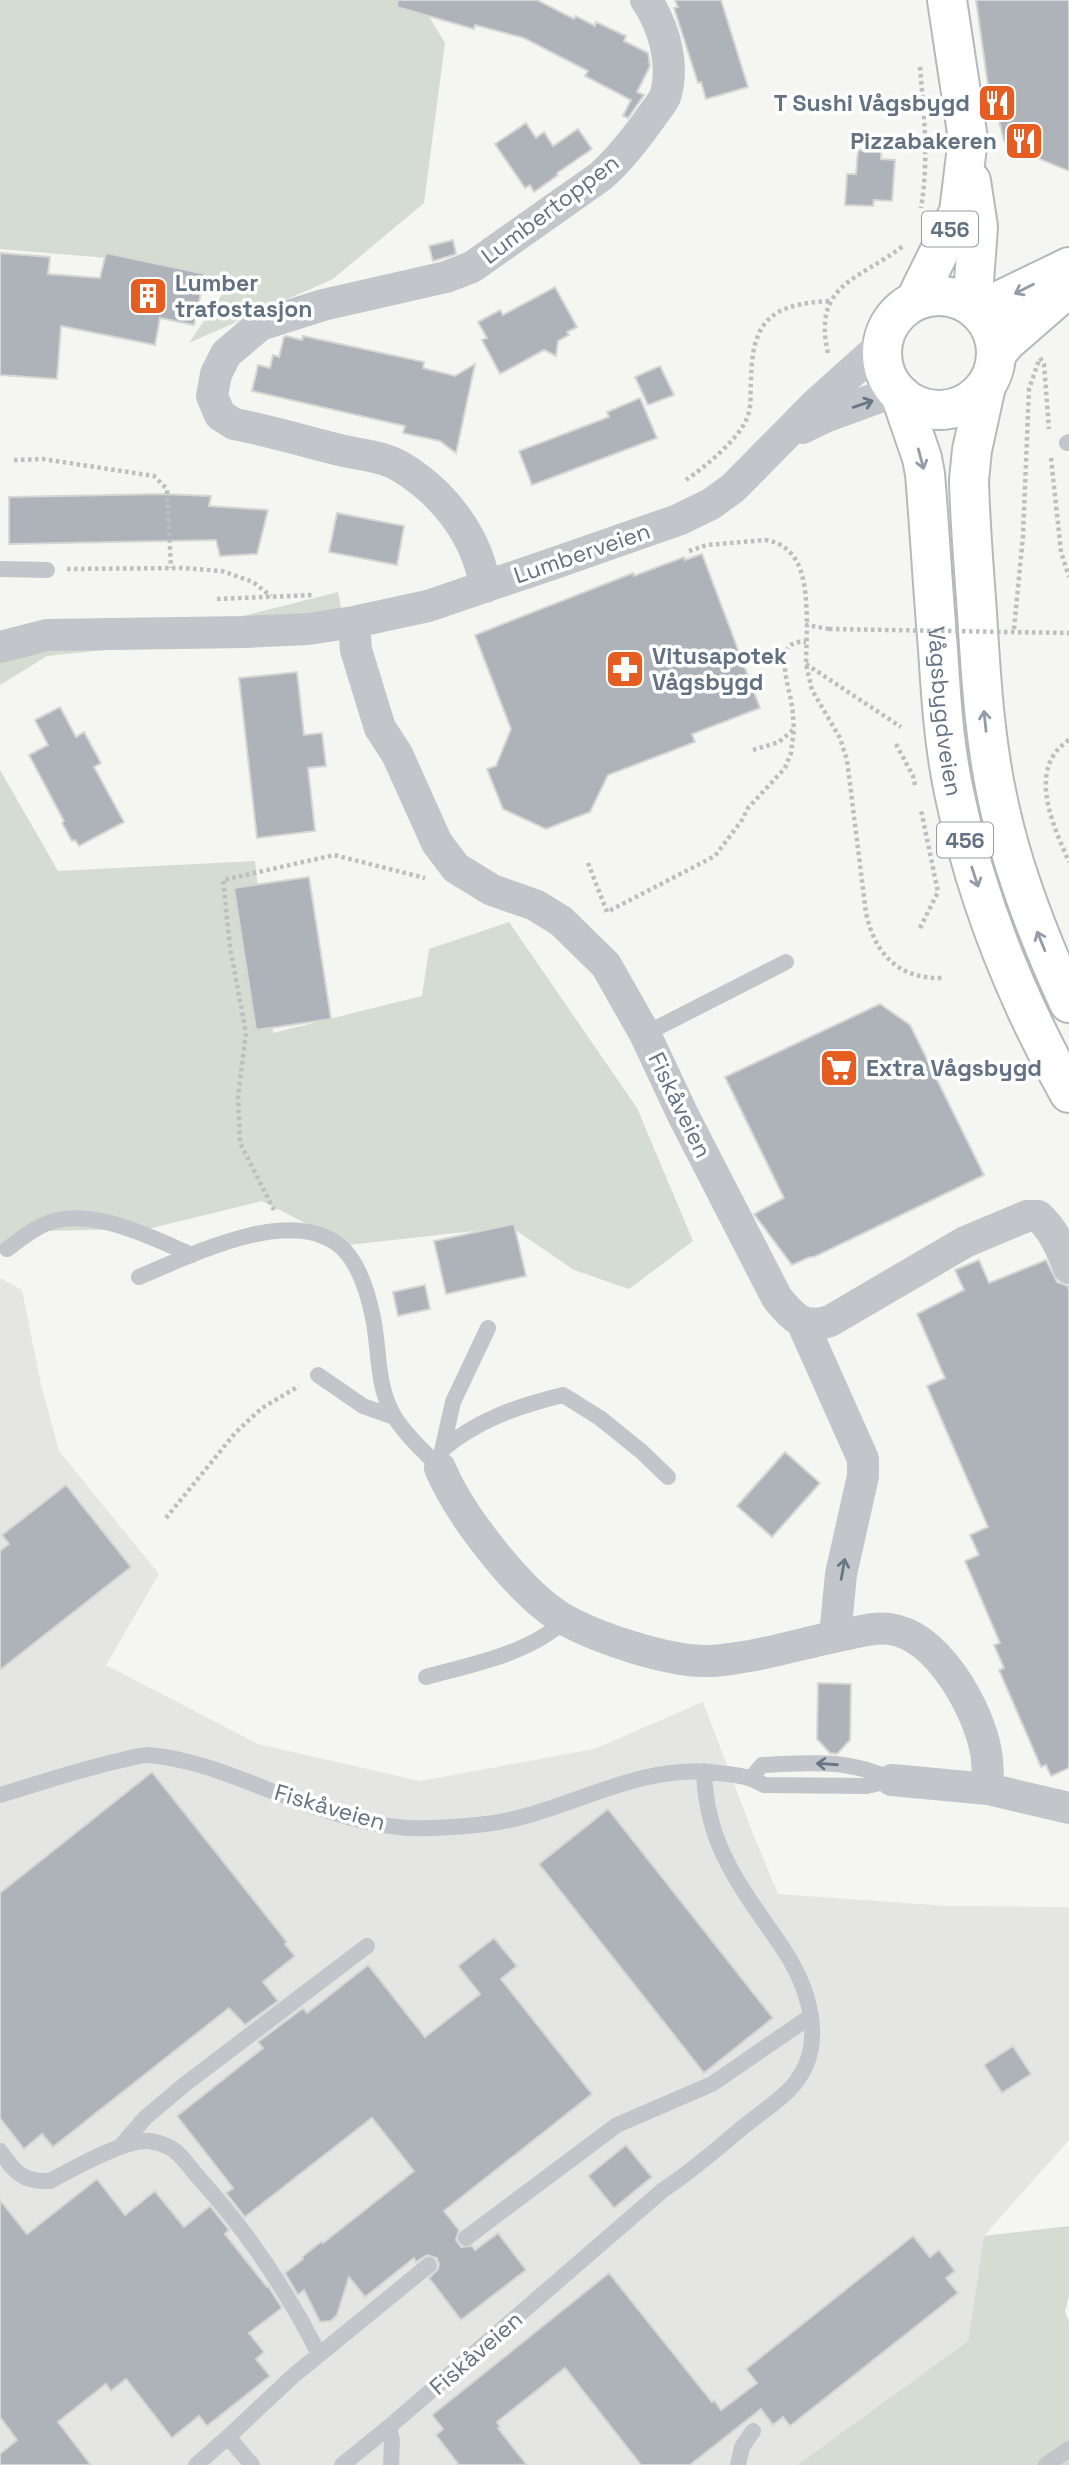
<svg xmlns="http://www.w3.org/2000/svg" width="1069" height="2465" font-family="'Space Grotesk',sans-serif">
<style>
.built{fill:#e5e6e4}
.green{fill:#d5dcd2}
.building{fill:#adb3b9;stroke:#d6d6d4;stroke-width:2}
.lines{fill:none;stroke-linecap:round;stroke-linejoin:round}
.secondary-casing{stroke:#b4b9be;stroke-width:42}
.primary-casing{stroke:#b5b9bd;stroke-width:42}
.path{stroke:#bcbec0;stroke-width:4.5;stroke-dasharray:3.5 3.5;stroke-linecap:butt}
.lane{stroke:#c2c5c9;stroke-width:16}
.street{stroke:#c2c5c9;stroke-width:32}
.secondary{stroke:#fff;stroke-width:38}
.primary{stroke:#fff;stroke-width:38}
.path-bridge{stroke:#bcbec0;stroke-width:4.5;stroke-dasharray:3.5 3.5;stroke-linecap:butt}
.oneway{stroke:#929ca8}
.oneway2{stroke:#687686}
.labels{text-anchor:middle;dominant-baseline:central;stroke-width:7;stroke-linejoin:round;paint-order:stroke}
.shield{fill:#fff;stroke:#929ca8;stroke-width:2}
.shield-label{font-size:21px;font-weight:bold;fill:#637282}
.poi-label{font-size:23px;font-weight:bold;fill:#637282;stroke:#fff;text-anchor:start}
.street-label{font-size:23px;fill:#637282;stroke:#fff}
</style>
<rect width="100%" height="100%" fill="#f5f5f1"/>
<path class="built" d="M0,1278L22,1290L41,1384L59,1451L159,1574L106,1665L258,1744L420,1781L594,1749L703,1702L755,1839L778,1894L948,1906L1069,1907V2140L984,2236L968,2341L797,2465H0Z"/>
<path class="green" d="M0,0H419L445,43L424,203L333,279L189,343L229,284L144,261L0,249Z
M338,592L348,640L325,627L47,656L0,685V637L76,649L247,615Z
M0,770L58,871L255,861L273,1033L422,996L429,949L509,922L637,1108L693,1241L629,1289L574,1270L511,1227L348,1245L262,1201L148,1229L35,1231L0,1248Z
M1069,2226V2295L1065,2312L1069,2322V2465H797L968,2341L984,2236Z"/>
<path class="building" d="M398,0H537L574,19L576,16L595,26L596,22L626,36L624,41L648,53L650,66L637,92L644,95L628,118L623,116L631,100L585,76L588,71L524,38L475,25L474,29L397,7Z
M675,0H721L748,87L706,99L701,82L698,83L674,8L678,7Z
M976,0H1069V171L1013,148L1004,141L997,113L992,114Z
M526,123L536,138L544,132L553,146L578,129L592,149L557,173L558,175L534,192L530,185L525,188L495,144Z
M858,150L881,151V159L895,160L892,201L874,200L873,206L845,205L847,174H856Z
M453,240L456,254L433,261L429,246Z
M0,253L50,257L48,274L100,278L106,253L205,274L194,325L160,318L155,345L61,326L57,379L0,375Z
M555,287L577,327L567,332L569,335L558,341L556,356L544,350L500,374L482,340L487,338L478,322L500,310L503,315Z
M286,336L302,340L303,336L424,362L423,368L455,376L475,364L456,453L440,441L403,433L405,426L252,391L258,365L270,368L273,355L279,357L284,337Z
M660,366L674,395L648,405L635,377Z
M640,398L657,438L532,485L519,451L609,417L607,412Z
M161,494L211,496L209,506L268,510L257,554L220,556L216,540L9,544V497Z
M337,513L404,526L397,565L329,552Z
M702,554L760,708L692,734L695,742L608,775L590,812L546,829L503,809L487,769L496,766L511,729L475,635L633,573L634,576L684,557L685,560Z
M297,672L304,735L322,733L326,766L308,768L315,831L257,838L239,678Z
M60,707L76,737L84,732L101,763L94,767L124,822L79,846L75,840L72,841L62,823L64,821L29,755L48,745L35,720Z
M309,877L331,1019L256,1030L234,888Z
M880,1004L910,1025L984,1175L814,1257H810L792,1265L754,1214L784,1198L725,1077Z
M514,1224L526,1276L446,1294L434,1241Z
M979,1260L989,1283L1046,1260L1057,1282L1068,1286L1069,1290V1768L1051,1776L1046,1765L1041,1767L999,1670L1004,1668L994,1645L1000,1643L965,1561L979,1555L970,1535L988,1527L927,1386L945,1378L917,1314L964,1290L955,1270Z
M425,1285L430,1309L398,1316L393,1292Z
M785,1452L820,1483L772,1537L737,1506Z
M66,1485L131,1567L0,1670V1551L9,1544L2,1535Z
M818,1683L851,1684L850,1740L837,1754L830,1753L817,1739Z
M152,1772L287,1942L285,1944L295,1956L263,1982L278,2001L245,2025L229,2008L53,2147L42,2134L24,2149L0,2118V1893Z
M608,1809L773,2018L704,2073L539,1864Z
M494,1938L517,1966L501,1979L592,2094L444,2211L459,2230L456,2240L461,2247L472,2246L475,2250L498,2233L526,2270L461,2320L429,2278L438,2269L439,2264L437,2258L427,2255L416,2262L414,2258L365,2297L349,2277L337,2315L331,2321L320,2322L304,2290L298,2295L285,2273L303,2259L302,2257L322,2241L323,2243L414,2171L372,2118L245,2217L226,2193L233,2188L177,2116L263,2048L258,2042L303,2008L307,2013L368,1965L425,2037L480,1994L458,1966Z
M1013,2046L1031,2074L1002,2093L984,2065Z
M626,2145L652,2177L614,2208L588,2176Z
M97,2179L125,2215L155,2191L184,2227L210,2206L229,2230L225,2234L267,2287L268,2286L282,2308L249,2333L264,2352L256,2359L270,2376L207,2426L199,2416L172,2438L126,2379L111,2391L106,2384L58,2422L91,2465H0V2454L17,2440L0,2417V2200L27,2234Z
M913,2236L930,2257L939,2250L955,2271L946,2278L958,2293L790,2426L783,2417L773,2425L761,2409L690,2465H641L565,2368L497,2422L500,2427L498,2428L527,2465H459L436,2435L443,2429L432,2415L609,2273L712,2402L714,2400L721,2410L757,2383L746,2369Z"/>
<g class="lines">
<g class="secondary-casing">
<path id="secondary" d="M978,311L1069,267
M996,354L1006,342L1069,287"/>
</g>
<g class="primary-casing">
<g id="primary">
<path d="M971,181L978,227L973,295L976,309"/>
<circle cx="939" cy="353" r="57"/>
<path d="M915,301L959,212L968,139L947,0"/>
<path d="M986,386L972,450L969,480C970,525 974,569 977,613C981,680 985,748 1001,814C1016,880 1041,942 1069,1003"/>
<path id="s1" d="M900,394L922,458L925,474C930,533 933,591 938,649C941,697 944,745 954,792C976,899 1016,998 1069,1093"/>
</g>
</g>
<path class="path" d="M920,67C924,115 929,160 921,208
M828,353C812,284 859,280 903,246
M1040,358L1044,364L1049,429
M1051,458L1061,552L1069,577
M14,460L43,459L154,476L167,489L171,568
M686,480C705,467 739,439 747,418C752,406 750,393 751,380C752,320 771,304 830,301
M689,551L707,545L765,540C807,546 806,593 807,625
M67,569L182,568L222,571L253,582L271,596
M217,599L313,595
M829,629L807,625L806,664L812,690L840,738L847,760L866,913C875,954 898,979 942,978
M1014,629L1023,536L1029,389L1039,360
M806,664L901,727
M1069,740C1026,768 1053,825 1069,862
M896,744L913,776L915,785
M753,750L779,742L794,729C793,719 793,710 791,701C788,683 772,638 806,642
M588,863L607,912L715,856L742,820L748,808L785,768L791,753L794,729
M920,928L938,892L921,810
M274,1210L240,1143L238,1097L246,1033L230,947L223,880L334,855L425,878
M166,1518L236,1432L262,1408L299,1386"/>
<path class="lane" d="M1067,443L1069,442
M0,569L47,570
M645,1034L786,962
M7,1249C18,1241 30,1231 43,1225C88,1204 150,1237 192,1255
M139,1277C190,1256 285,1207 336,1243C358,1258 368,1293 373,1318C380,1351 376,1386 394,1416C405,1435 425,1452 440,1468
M318,1375L363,1406L394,1417
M442,1450C477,1420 518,1406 563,1395L600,1418L642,1452L668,1477
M442,1451L453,1402L488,1328
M426,1677C473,1664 529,1654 565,1620
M752,1777L762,1765C810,1763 848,1758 892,1780
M0,1795C40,1783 81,1769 122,1760C131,1758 140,1755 148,1755C199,1759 249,1783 295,1800C331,1812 371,1826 408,1828C431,1829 455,1827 477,1825C562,1818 629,1762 719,1773C736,1775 750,1776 764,1785L867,1786L892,1780
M121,2146L145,2118L184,2085L367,1946
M0,2151C15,2172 22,2182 50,2181C72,2169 125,2139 149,2141C156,2142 163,2144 169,2147C181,2153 190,2168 199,2178C248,2232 286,2289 319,2354
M466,2238L617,2125L712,2084L811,2016
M228,2437L293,2376L429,2265
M196,2465L228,2437L252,2465
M342,2465L389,2427
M391,2465L392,2440L389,2427L663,2190C692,2171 717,2149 743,2127C759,2114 784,2098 796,2082C828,2040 807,1983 780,1944C740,1886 706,1845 704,1771
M738,2465L742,2447L753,2431
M1046,2465L1069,2449"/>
<path class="street" d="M802,428L825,417L896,391
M485,587C478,537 444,493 401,467C385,457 363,455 344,451C307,442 271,431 234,424L220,415L212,396L216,374L226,354L260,325L323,305L446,277L472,267L601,176C622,157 638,136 654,113C658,107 664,101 666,94C674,63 664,26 646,0
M354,622L356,650L380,728L397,754L437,843L456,868L492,890L535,905L561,921L606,965L645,1034L683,1115L777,1298C793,1317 803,1330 830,1321L965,1242L1027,1216H1038C1054,1230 1061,1248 1069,1268
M0,647L47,635L245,632L308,629L354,622L428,606L549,565L678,520L711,504L733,488L816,404L883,344
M802,1322L863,1459V1476L841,1574L835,1636
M440,1468C459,1514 522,1597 567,1621C601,1639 664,1660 703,1661C718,1662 735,1658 750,1656C782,1650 816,1640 848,1634C862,1631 876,1627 890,1629C938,1636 978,1708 986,1752C988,1764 988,1777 988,1789
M892,1780L988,1789L1069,1808"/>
<use href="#secondary" class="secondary"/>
<use href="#primary" class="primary"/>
<path class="path-bridge" d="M829,629L1069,633"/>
</g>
<defs><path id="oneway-shaft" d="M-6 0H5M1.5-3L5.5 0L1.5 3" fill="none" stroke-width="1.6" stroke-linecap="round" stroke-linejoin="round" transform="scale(1.75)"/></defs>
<g class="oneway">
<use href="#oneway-shaft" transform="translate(1024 289) rotate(153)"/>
<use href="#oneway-shaft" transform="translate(921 459) rotate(75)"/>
<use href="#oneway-shaft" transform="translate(985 721) rotate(-96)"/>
<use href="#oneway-shaft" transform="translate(975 877) rotate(72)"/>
<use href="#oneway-shaft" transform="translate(1041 941) rotate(-112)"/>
</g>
<g class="oneway2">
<use href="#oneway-shaft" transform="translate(863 404) rotate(-19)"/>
<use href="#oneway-shaft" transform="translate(843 1569) rotate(-80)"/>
<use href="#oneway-shaft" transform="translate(827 1764) rotate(-176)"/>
</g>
<defs>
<g id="restaurant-square" transform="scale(2.0125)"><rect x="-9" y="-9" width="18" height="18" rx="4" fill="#e55d21" stroke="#fff"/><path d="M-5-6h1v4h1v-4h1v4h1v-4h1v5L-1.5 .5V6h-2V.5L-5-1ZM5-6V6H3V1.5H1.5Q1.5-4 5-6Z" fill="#fff"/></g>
<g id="building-square" transform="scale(2.0125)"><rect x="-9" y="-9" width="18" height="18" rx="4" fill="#e55d21" stroke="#fff"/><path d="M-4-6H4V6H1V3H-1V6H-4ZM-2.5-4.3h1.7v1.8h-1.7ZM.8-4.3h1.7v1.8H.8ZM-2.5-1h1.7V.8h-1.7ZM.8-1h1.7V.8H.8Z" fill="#fff"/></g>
<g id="pharmacy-square" transform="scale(2.0125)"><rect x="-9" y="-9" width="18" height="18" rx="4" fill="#e55d21" stroke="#fff"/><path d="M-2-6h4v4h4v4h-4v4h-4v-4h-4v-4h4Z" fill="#fff"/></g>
<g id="supermarket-square" transform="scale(2.0125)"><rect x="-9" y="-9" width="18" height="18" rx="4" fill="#e55d21" stroke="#fff"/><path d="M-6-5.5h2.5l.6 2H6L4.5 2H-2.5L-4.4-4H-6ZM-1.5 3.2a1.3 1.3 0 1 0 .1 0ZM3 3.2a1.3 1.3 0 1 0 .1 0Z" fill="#fff"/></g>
</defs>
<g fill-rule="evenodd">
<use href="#restaurant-square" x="997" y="103"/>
<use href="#restaurant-square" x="1024" y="141"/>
<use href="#building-square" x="148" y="296"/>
<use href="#pharmacy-square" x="625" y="669"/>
<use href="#supermarket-square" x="839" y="1068"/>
</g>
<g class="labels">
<g class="shield">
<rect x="922" y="211.5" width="56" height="35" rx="5"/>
<rect x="937" y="822.5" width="56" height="35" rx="5"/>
</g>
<g class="shield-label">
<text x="950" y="229">456</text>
<text x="965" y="840">456</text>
</g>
<g class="poi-label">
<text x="970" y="103" text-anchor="end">T Sushi Vågsbygd</text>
<text x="997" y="141" text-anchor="end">Pizzabakeren</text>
<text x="175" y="283">Lumber<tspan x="175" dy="26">trafostasjon</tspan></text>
<text x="652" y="656">Vitusapotek<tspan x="652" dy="26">Vågsbygd</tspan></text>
<text x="866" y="1068">Extra Vågsbygd</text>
</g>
<g class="street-label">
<text transform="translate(550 209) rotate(-37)">Lumbertoppen</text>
<text transform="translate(582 553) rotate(-19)">Lumberveien</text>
<text stroke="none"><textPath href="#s1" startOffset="322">Vågsbygdveien</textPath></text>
<text transform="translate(680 1105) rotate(64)">Fiskåveien</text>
<text transform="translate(330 1807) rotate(16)">Fiskåveien</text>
<text transform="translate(476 2353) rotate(-41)">Fiskåveien</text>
</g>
</g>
</svg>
